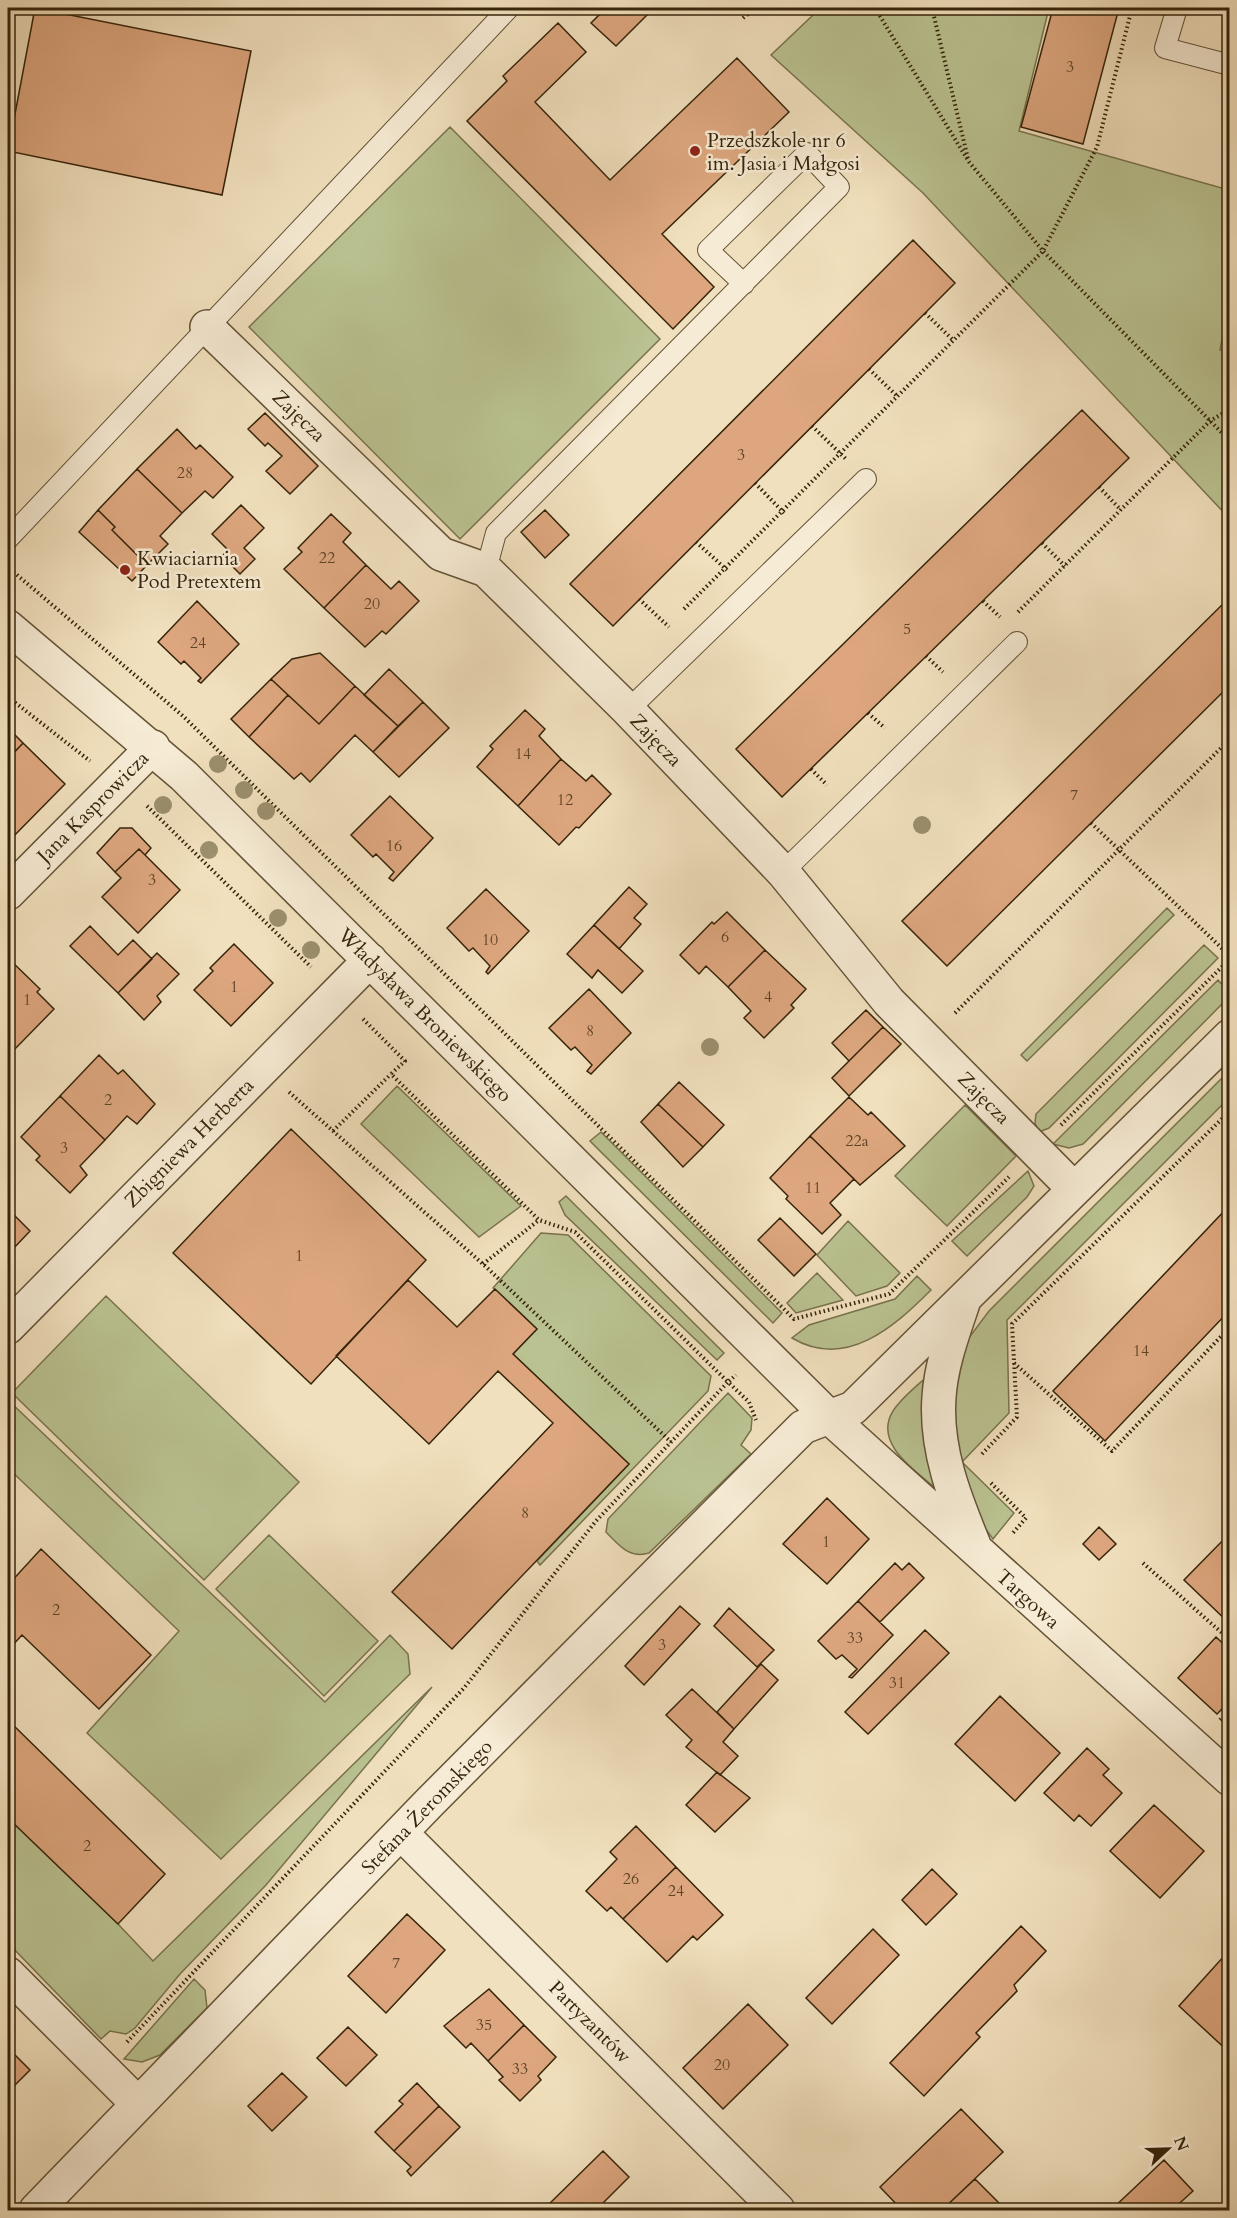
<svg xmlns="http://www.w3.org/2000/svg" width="1237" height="2218" font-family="Cardo,serif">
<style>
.green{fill:#bac291;stroke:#78734e;stroke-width:1.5}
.building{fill:#dda67e;stroke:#35240a;stroke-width:1.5}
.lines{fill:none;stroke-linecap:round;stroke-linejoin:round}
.lane-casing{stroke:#645337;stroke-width:22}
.street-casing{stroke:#645337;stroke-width:36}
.path{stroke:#35240a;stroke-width:4;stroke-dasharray:1.5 3;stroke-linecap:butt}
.lane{stroke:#f6ebd4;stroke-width:20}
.street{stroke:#f6ebd4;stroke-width:33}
.tree{fill:#9c8f6d}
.poi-dot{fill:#8f2418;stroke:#f6ebd4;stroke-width:2}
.labels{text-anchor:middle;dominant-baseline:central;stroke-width:5;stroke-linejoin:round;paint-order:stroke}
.number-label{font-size:16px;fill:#5f4427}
.poi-label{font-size:20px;fill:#35240a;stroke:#f6ebd4;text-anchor:start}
.street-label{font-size:20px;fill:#35240a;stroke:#f6ebd4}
</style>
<rect width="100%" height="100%" fill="#f1e0bd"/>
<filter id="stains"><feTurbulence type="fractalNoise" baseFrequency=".00333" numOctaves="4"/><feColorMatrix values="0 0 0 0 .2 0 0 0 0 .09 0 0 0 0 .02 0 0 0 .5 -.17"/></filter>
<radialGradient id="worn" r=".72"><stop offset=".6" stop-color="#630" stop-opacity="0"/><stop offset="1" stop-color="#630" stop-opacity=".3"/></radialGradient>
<path class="green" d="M803,8H1049L1019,131L1229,190V305L1220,350L1229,353V518L923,193L771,55L812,16Z
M450,127L660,339L460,539L249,327Z
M1167,908L1174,915L1027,1061L1021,1055Z
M1204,945L1218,958L1049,1128L1039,1132L1035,1123L1036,1114Z
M1218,980L1229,992V997L1083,1144L1069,1148L1053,1144Z
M1229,1071V1098L1007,1320L1009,1413L962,1462L1014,1513L993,1539L979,1520L957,1458L951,1391L965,1343L989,1311Z
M397,1086L521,1206L479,1237L361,1124Z
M965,1105L1016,1156L947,1226L895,1176Z
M601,1132L782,1313L773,1323L590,1141Z
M1028,1171L1034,1186L1027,1197L967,1256L952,1241Z
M566,1196L724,1353L717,1360L565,1215L559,1202Z
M848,1221L900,1273L887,1286L856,1296L817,1255Z
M541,1233L568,1235L711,1376L708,1391L540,1565L537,1561L629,1464L513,1354L537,1329L493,1288Z
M817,1273L843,1300L796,1313L787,1303Z
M917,1276L931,1290C894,1327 846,1370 792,1338L809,1325L895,1299Z
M106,1296L299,1482L204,1580L12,1393Z
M930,1374L940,1492C919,1473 872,1445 893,1411C902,1397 918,1385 930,1374Z
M728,1393L752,1418L751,1430L741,1445L751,1454L649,1553C629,1559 619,1545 606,1532L608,1519Z
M8,1400L325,1702L390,1635L408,1654L410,1674L221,1859L87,1733L179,1631L8,1468Z
M269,1535L378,1641L324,1696L216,1589Z
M432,1687L266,1885L180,1974L135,2028L126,2034L110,2031L101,2039L8,1943V1818L118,1924L153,1961Z
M194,1979L205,1990L207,2008L160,2055L142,2062L124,2059Z"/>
<path class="building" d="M35,8L251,51L222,195L8,151Z
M606,8H654L616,46L591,23Z
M1053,8H1119L1083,144L1021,127Z
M558,23L586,52L535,102L610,180L737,58L789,112L662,234L714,287L673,329L467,121L507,81L503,76Z
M913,240L955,283L613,626L570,584Z
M1082,410L1129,458L782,797L736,749Z
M265,413L318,466L290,494L266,471L282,456L268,443L265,446L248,429Z
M177,429L196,449L200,445L233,477L213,498L205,491L182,513L137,469Z
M137,469L182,513L160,536L168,544L147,565L112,530L115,527L98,510Z
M241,505L264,528L244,548L255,559L240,574L222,556L228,550L212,534Z
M98,510L115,527L112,530L147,565L132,581L79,532Z
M545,510L569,535L545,558L521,532Z
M331,514L351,533L343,542L366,565L324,608L284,569L302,552L298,548Z
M366,565L391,589L399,581L419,601L386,634L382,631L365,647L324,608Z
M1230,597V685L947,966L902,921Z
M197,601L239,644L201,683L198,681L201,678L184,661L181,664L158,642Z
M320,653L355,686L319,724L271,679L292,659Z
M389,669L423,702L398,726L364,695Z
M271,679L288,695L249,737L231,719Z
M355,686L398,726L373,752L355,735L310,782L301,773L294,779L249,737L288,695L319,724Z
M423,702L449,728L399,777L373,752Z
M525,710L545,729L539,736L561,759L518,806L477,767L493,749L490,746Z
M8,728L23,743L8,759Z
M23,743L65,784L8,842V759Z
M561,759L586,781L592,775L611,794L579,828L576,827L559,845L518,806Z
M390,796L433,838L393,881L389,878L394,872L376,854L373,857L351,835Z
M120,828H132L151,848L145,855L139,849L115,872L97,853Z
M139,849L180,890L138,933L102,897L121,878L115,872Z
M629,887L647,904L634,918L641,924L619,949L594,925Z
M486,889L529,931L488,974L486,972L490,966L473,948L469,951L447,928Z
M727,912L765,950L728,987L706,966L699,974L680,955L712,922L714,924Z
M594,925L643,971L622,993L598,970L592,978L567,954Z
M90,926L118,955L133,940L152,959L118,993L70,946Z
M234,944L273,983L231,1026L194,990L213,971L210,968Z
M765,950L806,989L791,1005L794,1008L764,1038L744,1018L751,1011L728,987Z
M157,953L179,974L157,996L161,1002L144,1020L118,993Z
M8,958L40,989L37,992L54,1009L14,1050L8,1043Z
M589,989L631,1033L591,1074L587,1071L592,1065L575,1047L571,1050L549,1028Z
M866,1010L883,1027L849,1061L832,1043Z
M883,1027L901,1044L849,1096L832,1078Z
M99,1055L118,1074L123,1070L155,1104L137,1124L127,1116L105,1140L60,1096Z
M679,1082L724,1125L703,1147L658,1104Z
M60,1096L105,1140L80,1166L87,1175L70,1193L36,1160L40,1156L21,1137Z
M849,1097L868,1115L871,1112L905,1146L860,1185L810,1136Z
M658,1104L703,1147L683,1167L641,1122Z
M291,1129L426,1260L311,1384L173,1253Z
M810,1136L854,1179L830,1203L841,1215L822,1234L786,1199L788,1196L770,1178Z
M1230,1205V1310L1105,1441L1053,1391Z
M8,1209L30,1231L13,1249L8,1244Z
M780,1218L816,1254L794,1276L758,1240Z
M408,1280L457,1327L495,1289L537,1329L513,1354L629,1464L452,1649L392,1592L553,1423L498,1371L429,1444L336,1356Z
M827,1498L869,1539L827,1584L783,1544Z
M1099,1527L1116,1544L1099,1560L1083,1544Z
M1230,1533V1624L1184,1580Z
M41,1549L151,1655L99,1709L22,1635L8,1650V1585Z
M895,1563L902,1570L909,1563L924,1578L880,1622L858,1601Z
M858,1601L893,1635L852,1678L849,1677L857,1669L842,1655L836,1659L818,1641Z
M680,1606L700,1624L644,1685L625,1666Z
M729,1608L774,1650L757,1667L714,1626Z
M925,1630L949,1653L868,1734L845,1712Z
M1216,1637L1230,1650V1701L1217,1714L1178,1678Z
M761,1664L778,1680L734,1729L717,1712Z
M692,1689L734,1729L723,1742L738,1756L720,1775L686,1747L692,1740L666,1715Z
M1000,1696L1060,1753L1015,1801L955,1744Z
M8,1720L165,1874L118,1924L8,1818Z
M1087,1748L1109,1769L1103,1775L1122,1793L1091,1826L1079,1815L1074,1821L1044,1793Z
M717,1772L750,1798L715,1832L686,1805Z
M1154,1805L1204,1851L1160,1898L1110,1851Z
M636,1826L676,1867L623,1919L611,1907L607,1911L586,1891L617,1859L610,1852Z
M676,1867L723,1915L697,1940L693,1936L667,1962L623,1919Z
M932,1869L957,1894L926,1925L902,1900Z
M407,1914L445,1950L386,2013L348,1976Z
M1021,1926L1046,1951L1014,1985L1017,1991L976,2033L980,2037L924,2096L890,2063Z
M873,1929L899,1955L832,2024L806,1998Z
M1225,1955L1230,1960V2053L1179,2006Z
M489,1989L524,2025L488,2061L471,2043L466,2048L444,2026Z
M748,2004L788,2045L723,2109L683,2068Z
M524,2025L556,2057L538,2076L541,2080L520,2101L499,2080L503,2077L488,2061Z
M348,2027L377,2055L346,2086L317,2058Z
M8,2048L30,2070L8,2092Z
M282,2073L307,2097L272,2131L248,2106Z
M417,2083L439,2106L394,2151L375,2132L403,2104L399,2101Z
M439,2106L460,2127L411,2176L407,2171L411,2167L394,2151Z
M961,2109L1003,2152L942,2210H902L880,2187Z
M603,2151L629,2177L596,2210H543Z
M1164,2160L1193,2191L1172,2210H1111Z
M975,2179L1006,2210H942Z"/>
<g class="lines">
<g class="lane-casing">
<path id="lane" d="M1177,8L1165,48L1230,65
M8,539L509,8
M486,570L496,533L839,187L807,153L708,250L744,284
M628,710L866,479
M783,872L1017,642"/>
</g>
<g class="street-casing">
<path id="street" d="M207,327L441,554L486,570L628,710L783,872L889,1002L1074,1189
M8,627L184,776L829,1417L1230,1779
M8,893L153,747
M963,1303C953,1333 941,1365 939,1397C935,1449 955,1499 974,1545
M8,1327L370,960
M401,1833L778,2210
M8,1974L138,2104
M36,2210L429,1803L775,1455L803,1427L853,1408L1230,1036"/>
</g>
<path class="path" d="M875,8L969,162L1043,251L1230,441
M932,8L968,159
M743,18L755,8
M925,313L953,340
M869,369L897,396
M812,426L846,459
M755,483L784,513
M1099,487L1121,510
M696,542L727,570
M1042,543L1065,566
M10,569L183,716L794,1319L889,1294L1009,1177
M639,599L669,627
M983,601L1000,617
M684,609L1043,251L1097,147L1132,8
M1018,612L1210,421L1230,409
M926,656L943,672
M8,697L90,761
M868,713L885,728
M811,769L827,785
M147,806L311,967
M1091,823L1230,956
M955,1013L1230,739
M363,1019L405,1061L391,1074L539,1220L575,1232L728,1382L736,1375
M289,1092L483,1264L671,1442
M1061,1125L1230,959
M333,1131L391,1074
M483,1264L539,1220
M1014,1363L1112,1451L1230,1327
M982,1454L1017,1417L1012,1324L1230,1111
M991,1483L1026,1518L1012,1534
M1143,1563L1230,1640
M1220,1720L1230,1710
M127,2042L464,1688L596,1521L728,1382L749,1402L756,1420"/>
<use href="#lane" class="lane"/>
<use href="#street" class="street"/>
</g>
<g class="tree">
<circle cx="218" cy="764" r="9"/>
<circle cx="244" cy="790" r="9"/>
<circle cx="163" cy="805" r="9"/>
<circle cx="266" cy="811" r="9"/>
<circle cx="922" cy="825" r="9"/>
<circle cx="209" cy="850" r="9"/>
<circle cx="278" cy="918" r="9"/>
<circle cx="311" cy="950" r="9"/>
<circle cx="710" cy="1047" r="9"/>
</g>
<g class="poi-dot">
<circle cx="695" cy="151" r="6"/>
<circle cx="125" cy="570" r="6"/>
</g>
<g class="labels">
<g class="number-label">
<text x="1070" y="67">3</text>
<text x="741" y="455">3</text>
<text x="185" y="473">28</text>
<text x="327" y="558">22</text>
<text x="372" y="604">20</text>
<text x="907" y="629">5</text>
<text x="198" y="643">24</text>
<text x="523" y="754">14</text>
<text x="1074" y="795">7</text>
<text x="565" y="800">12</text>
<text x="394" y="846">16</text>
<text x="152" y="880">3</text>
<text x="725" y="937">6</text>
<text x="490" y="940">10</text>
<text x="234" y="987">1</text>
<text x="768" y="997">4</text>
<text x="27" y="1000">1</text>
<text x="590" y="1031">8</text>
<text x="108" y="1100">2</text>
<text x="857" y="1141">22a</text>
<text x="64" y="1148">3</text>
<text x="813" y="1188">11</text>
<text x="299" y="1256">1</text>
<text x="1141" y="1351">14</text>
<text x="525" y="1513">8</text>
<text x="826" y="1542">1</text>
<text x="56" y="1610">2</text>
<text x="855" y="1638">33</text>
<text x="662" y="1645">3</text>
<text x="897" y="1683">31</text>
<text x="87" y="1846">2</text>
<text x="631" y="1879">26</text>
<text x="676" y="1891">24</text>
<text x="396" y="1963">7</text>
<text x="484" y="2025">35</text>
<text x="722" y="2065">20</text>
<text x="520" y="2069">33</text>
</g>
<g class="poi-label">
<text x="707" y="140">Przedszkole nr 6<tspan x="707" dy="23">im. Jasia i Małgosi</tspan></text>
<text x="137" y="558">Kwiaciarnia<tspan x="137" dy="23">Pod Pretextem</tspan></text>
</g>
<g class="street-label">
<text transform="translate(299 416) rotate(44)">Zajęcza</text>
<text transform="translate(656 740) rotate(46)">Zajęcza</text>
<text transform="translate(93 807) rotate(-45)">Jana Kasprowicza</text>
<text transform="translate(425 1015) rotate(45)">Władysława Broniewskiego</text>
<text transform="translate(984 1098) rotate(45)">Zajęcza</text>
<text transform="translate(189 1143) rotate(-45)">Zbigniewa Herberta</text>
<text transform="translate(1028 1599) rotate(42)">Targowa</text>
<text transform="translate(427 1807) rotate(-46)">Stefana Żeromskiego</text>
<text transform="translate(590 2022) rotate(45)">Partyzantów</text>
</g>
</g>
<rect width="1237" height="2218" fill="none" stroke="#f1e0bd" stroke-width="30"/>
<rect x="9" y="9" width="1219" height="2200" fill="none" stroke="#35240a" stroke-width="3"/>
<rect x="15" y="15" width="1207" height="2188" fill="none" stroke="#35240a" stroke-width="1.5"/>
<g transform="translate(1168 2149) rotate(68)" stroke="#f6ebd4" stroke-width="4.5" paint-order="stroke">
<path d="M0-4.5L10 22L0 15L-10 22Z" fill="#35240a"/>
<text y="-9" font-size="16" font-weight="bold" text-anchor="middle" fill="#35240a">N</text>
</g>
<rect width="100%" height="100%" filter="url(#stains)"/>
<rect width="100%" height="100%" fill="url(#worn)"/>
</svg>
